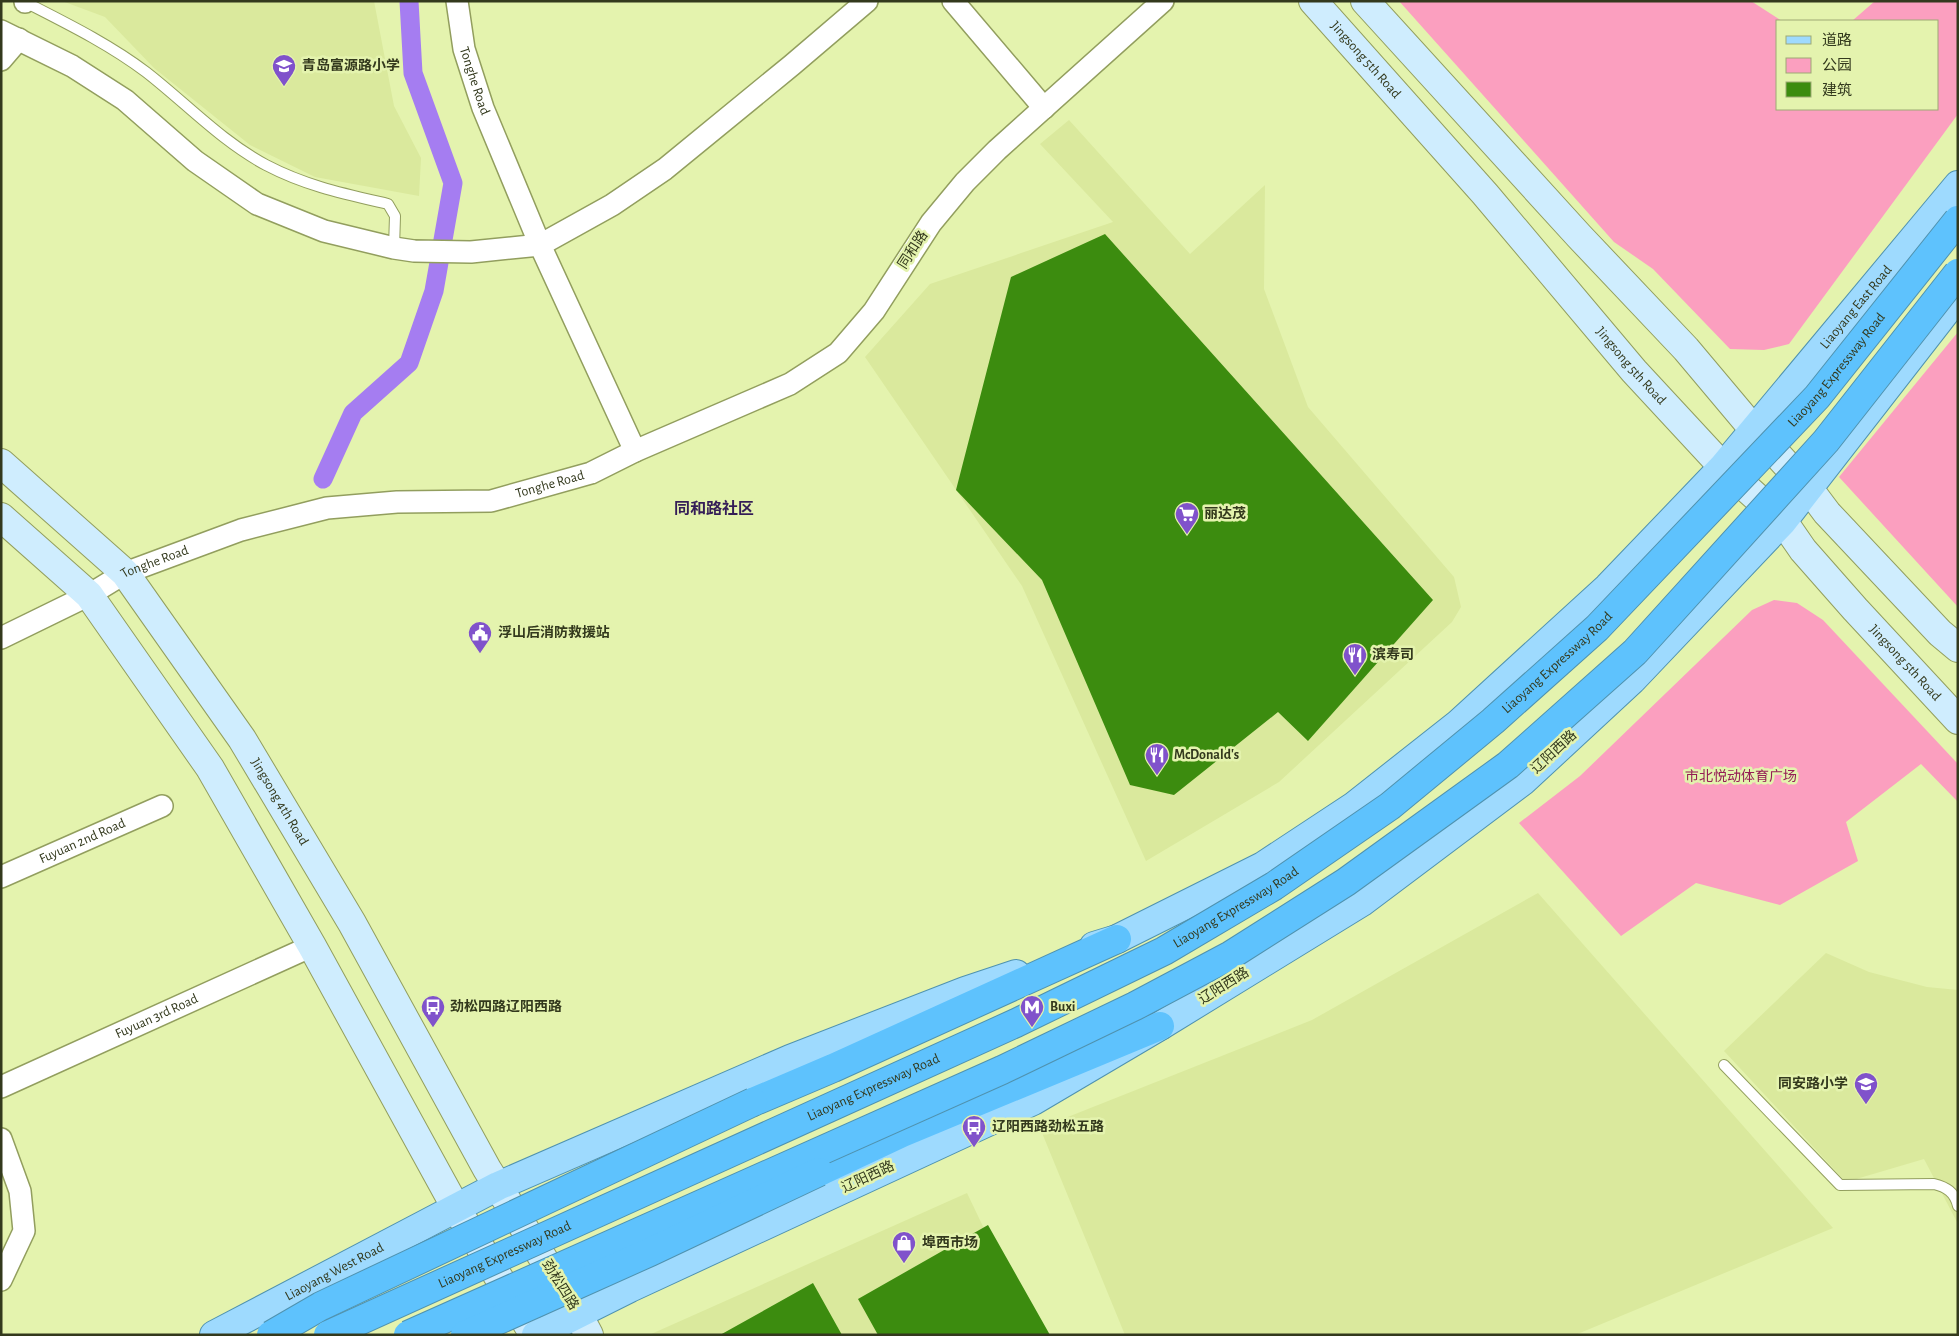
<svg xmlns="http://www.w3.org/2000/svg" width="1959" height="1336" font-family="'Alegreya Sans','Noto Sans SC',sans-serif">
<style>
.built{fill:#dae99d}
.green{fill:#fb9fbf}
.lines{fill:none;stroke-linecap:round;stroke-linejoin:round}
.canal{stroke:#a57df1;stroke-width:19}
.building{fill:#3c8c0f}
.lane-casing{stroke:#929e5e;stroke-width:12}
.street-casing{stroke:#929e5e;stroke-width:24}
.secondary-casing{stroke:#929e5e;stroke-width:30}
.primary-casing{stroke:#4f92af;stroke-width:30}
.highway-casing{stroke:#4f92af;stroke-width:30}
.lane{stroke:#fff;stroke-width:10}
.street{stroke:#fff;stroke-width:21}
.secondary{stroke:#cfedfe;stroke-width:28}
.primary{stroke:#9edafe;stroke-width:28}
.highway{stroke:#5ec2fd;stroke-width:28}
.highway-bridge-casing{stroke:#4f92af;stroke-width:30;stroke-linecap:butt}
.highway-bridge{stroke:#5ec2fd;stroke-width:28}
.labels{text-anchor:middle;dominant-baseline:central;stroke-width:5;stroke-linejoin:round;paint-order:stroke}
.street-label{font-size:14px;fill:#33391d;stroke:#e4f3ae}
.poi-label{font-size:14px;font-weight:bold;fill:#33391d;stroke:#e4f3ae;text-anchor:start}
.park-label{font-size:14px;fill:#941d55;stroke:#e4f3ae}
.quarter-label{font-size:16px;font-weight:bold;fill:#341d57;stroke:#e4f3ae}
</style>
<rect width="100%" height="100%" fill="#e4f3ae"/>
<path class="built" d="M62,1H374L394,106L421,158L419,196L315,177L250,145L154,68L105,17Z
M1069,120L1190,254L1265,185L1264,289L1308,407L1454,577L1461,607L1452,622L1279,782L1146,861L1022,586L865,357L930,284L1113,222L1040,144Z
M1538,893L1833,1228L1575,1335H1125L1040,1128L1312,1020Z
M1826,953L1869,972L1927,987L1958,990V1224L1924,1159L1846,1182L1724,1051Z
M967,1193L1035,1335H649Z"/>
<path class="green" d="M1399,1H1751L1782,21H1778V109H1938V21H1852L1875,1H1958V114L1789,344L1764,350L1730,349L1653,269L1614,242Z
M1958,332V607L1839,477Z
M1774,600L1797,603L1823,620L1958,764V802L1921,764L1846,822L1858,861L1780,905L1696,883L1621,936L1519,823L1580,776L1752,610Z"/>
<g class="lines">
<path class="canal" d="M323,479L353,413L409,363L434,291L453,183L413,73L409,1"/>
</g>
<path class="building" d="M1105,234L1433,600L1308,741L1278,712L1174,795L1130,785L1042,580L956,490L1011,277Z
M988,1225L1050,1335H878L858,1299Z
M813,1283L842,1335H720Z"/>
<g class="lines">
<g class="lane-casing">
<path id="lane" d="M25,2C66,23 109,44 146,72C186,103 221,141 266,165C306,186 345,194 388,204L395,216L394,248
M1724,1065L1840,1185L1934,1184C1946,1187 1955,1192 1958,1206"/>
</g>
<g class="street-casing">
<g id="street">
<path id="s1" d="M457,1L464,49L483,108L540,245L635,451"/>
<path d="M953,1L1044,108"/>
<path d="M25,2V1"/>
<path d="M1,31L72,66L125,100L195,161L257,204L324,231L394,248L414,251L471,252L540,245L612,205L665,169L792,65L867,1"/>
<path d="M1,60L19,39"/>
<path id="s2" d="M1,638L89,595L125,573L241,530L327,508L397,502L491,501L591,473L635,451L790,384L838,353L874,311L931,223L965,182L997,150L1163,1"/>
<path id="s3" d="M1,877L162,806"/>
<path id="s4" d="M1,1087L312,946"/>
<path d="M1,1139L20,1191L24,1231L1,1280"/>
</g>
</g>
<g class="secondary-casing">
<g id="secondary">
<path id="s5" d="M1313,1L1485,194L1634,371L1723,467L1783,521L1803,550L1855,609L1958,720"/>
<path d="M1365,1L1579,236L1686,349L1749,424L1809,489L1827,513L1940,633L1958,648"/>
<path id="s6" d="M1,463L125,573L242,739L352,923L487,1169L578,1314L589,1335"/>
<path d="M1,517L89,595L210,768L312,946L456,1208L534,1335"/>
</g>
</g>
<g class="primary-casing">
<g id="primary">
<path id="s7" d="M1094,946L1117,939L1263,866L1354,806L1458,724L1608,587L1723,467L1958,185"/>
<path id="s8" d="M214,1335L498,1186L790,1059L965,991L1016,974"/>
<path d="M536,1335L630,1288L1033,1101L1160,1026L1362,902L1523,781L1632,680L1783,521L1958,296"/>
</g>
</g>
<g class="highway-casing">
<path id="highway" d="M753,1102L833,1068L1117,939
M819,1172L902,1133L1160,1026"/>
</g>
<use href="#lane" class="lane"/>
<use href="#street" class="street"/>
<use href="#secondary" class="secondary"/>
<use href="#primary" class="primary"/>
<use href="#highway" class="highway"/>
<g class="highway-bridge-casing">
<g id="highway-bridge">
<path d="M271,1335L321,1306L753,1102"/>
<path id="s9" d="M328,1335L1016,1023L1164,951L1274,886L1390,806L1493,721L1597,628L1817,397L1958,220"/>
<path d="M408,1335L1002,1070L1135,1006L1231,955L1346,882L1508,765L1635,652L1826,441L1958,273"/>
<path d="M465,1335L650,1252L819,1172"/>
</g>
</g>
<use href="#highway-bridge" class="highway-bridge"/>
</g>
<defs>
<g id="school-pin" transform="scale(1.25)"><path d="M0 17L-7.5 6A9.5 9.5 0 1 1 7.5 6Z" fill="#8052cb" stroke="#e4f3ae"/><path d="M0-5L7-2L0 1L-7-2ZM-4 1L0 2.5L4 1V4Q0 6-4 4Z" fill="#fff"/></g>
<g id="supermarket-pin" transform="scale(1.25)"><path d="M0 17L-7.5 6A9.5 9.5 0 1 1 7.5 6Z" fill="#8052cb" stroke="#e4f3ae"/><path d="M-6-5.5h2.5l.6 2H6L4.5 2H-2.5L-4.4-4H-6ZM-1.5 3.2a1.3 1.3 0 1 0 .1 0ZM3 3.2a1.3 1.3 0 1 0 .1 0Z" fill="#fff"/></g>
<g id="civic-pin" transform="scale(1.25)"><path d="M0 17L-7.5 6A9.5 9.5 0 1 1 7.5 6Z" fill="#8052cb" stroke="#e4f3ae"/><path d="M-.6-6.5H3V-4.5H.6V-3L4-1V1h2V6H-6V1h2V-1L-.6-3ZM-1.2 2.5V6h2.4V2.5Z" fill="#fff"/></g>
<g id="restaurant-pin" transform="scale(1.25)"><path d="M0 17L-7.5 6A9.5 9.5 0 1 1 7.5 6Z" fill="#8052cb" stroke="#e4f3ae"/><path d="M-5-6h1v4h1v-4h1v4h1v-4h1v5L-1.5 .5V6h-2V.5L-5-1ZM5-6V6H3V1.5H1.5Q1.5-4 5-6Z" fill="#fff"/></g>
<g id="bus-pin" transform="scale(1.25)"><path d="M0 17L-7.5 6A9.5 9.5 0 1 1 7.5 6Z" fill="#8052cb" stroke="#e4f3ae"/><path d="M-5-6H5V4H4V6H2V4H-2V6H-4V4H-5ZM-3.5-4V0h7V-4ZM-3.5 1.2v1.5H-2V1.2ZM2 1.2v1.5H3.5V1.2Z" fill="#fff"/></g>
<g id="metro-pin" transform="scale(1.25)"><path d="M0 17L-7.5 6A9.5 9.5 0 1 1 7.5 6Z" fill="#8052cb" stroke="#e4f3ae"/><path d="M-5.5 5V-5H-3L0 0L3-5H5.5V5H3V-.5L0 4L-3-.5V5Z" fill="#fff"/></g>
<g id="shop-pin" transform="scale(1.25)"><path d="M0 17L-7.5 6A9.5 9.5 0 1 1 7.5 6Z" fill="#8052cb" stroke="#e4f3ae"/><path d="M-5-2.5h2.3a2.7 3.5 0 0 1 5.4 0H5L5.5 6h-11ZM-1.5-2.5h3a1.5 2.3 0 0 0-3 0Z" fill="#fff"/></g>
</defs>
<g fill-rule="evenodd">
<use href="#school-pin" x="284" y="66"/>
<use href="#supermarket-pin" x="1187" y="514"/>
<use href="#civic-pin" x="480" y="633"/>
<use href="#restaurant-pin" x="1355" y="655"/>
<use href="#restaurant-pin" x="1157" y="755"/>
<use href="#bus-pin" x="433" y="1007"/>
<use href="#metro-pin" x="1032" y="1007"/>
<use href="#school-pin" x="1866" y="1084"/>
<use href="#bus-pin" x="974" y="1127"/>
<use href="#shop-pin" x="904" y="1243"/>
</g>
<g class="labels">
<g class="street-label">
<text stroke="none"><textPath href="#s5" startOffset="79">Jingsong 5th Road</textPath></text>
<text stroke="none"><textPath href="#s1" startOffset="82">Tonghe Road</textPath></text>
<text transform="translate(913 250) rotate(-57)">同和路</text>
<text stroke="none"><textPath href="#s7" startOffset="1006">Liaoyang East Road</textPath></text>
<text stroke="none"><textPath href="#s5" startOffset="484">Jingsong 5th Road</textPath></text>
<text stroke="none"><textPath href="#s9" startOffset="1814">Liaoyang Expressway Road</textPath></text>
<text stroke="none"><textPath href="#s2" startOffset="578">Tonghe Road</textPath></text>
<text stroke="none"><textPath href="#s2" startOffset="172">Tonghe Road</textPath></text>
<text stroke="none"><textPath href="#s9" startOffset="1409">Liaoyang Expressway Road</textPath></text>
<text stroke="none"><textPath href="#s5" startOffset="889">Jingsong 5th Road</textPath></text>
<text transform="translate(1554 752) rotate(-43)">辽阳西路</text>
<text stroke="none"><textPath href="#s6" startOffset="442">Jingsong 4th Road</textPath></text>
<text stroke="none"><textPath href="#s3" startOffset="89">Fuyuan 2nd Road</textPath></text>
<text stroke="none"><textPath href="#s9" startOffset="1004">Liaoyang Expressway Road</textPath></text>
<text transform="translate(1224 986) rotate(-32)">辽阳西路</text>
<text stroke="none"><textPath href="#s4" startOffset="171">Fuyuan 3rd Road</textPath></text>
<text stroke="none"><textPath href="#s9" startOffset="599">Liaoyang Expressway Road</textPath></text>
<text transform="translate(868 1177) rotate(-25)">辽阳西路</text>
<text stroke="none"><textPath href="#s9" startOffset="194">Liaoyang Expressway Road</textPath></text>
<text stroke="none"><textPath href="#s8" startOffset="136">Liaoyang West Road</textPath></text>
<text transform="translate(560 1285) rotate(58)">劲松四路</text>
</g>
<g class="poi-label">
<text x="302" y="66">青岛富源路小学</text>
<text x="1204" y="514">丽达茂</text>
<text x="498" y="633">浮山后消防救援站</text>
<text x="1372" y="655">滨寿司</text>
<text x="1174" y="755">McDonald's</text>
<text x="450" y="1007">劲松四路辽阳西路</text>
<text x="1050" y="1007">Buxi</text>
<text x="1848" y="1084" text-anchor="end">同安路小学</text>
<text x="992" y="1127">辽阳西路劲松五路</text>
<text x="922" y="1243">埠西市场</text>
</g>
<g class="park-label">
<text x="1741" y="777">市北悦动体育广场</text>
</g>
<g class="quarter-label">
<text x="714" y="509">同和路社区</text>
</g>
</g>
<rect width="1959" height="1336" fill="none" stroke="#33391d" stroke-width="5"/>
<rect x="1776" y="20" width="162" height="90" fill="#e4f3ae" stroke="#9da974"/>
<rect x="1786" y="36" width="25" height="8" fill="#9edafe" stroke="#9da974"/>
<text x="1822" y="45" font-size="15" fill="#33391d">道路</text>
<rect x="1786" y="58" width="25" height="15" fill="#fb9fbf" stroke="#9da974"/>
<text x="1822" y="70" font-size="15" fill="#33391d">公园</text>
<rect x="1786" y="82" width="25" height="15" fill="#3c8c0f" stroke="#9da974"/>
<text x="1822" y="95" font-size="15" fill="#33391d">建筑</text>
</svg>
